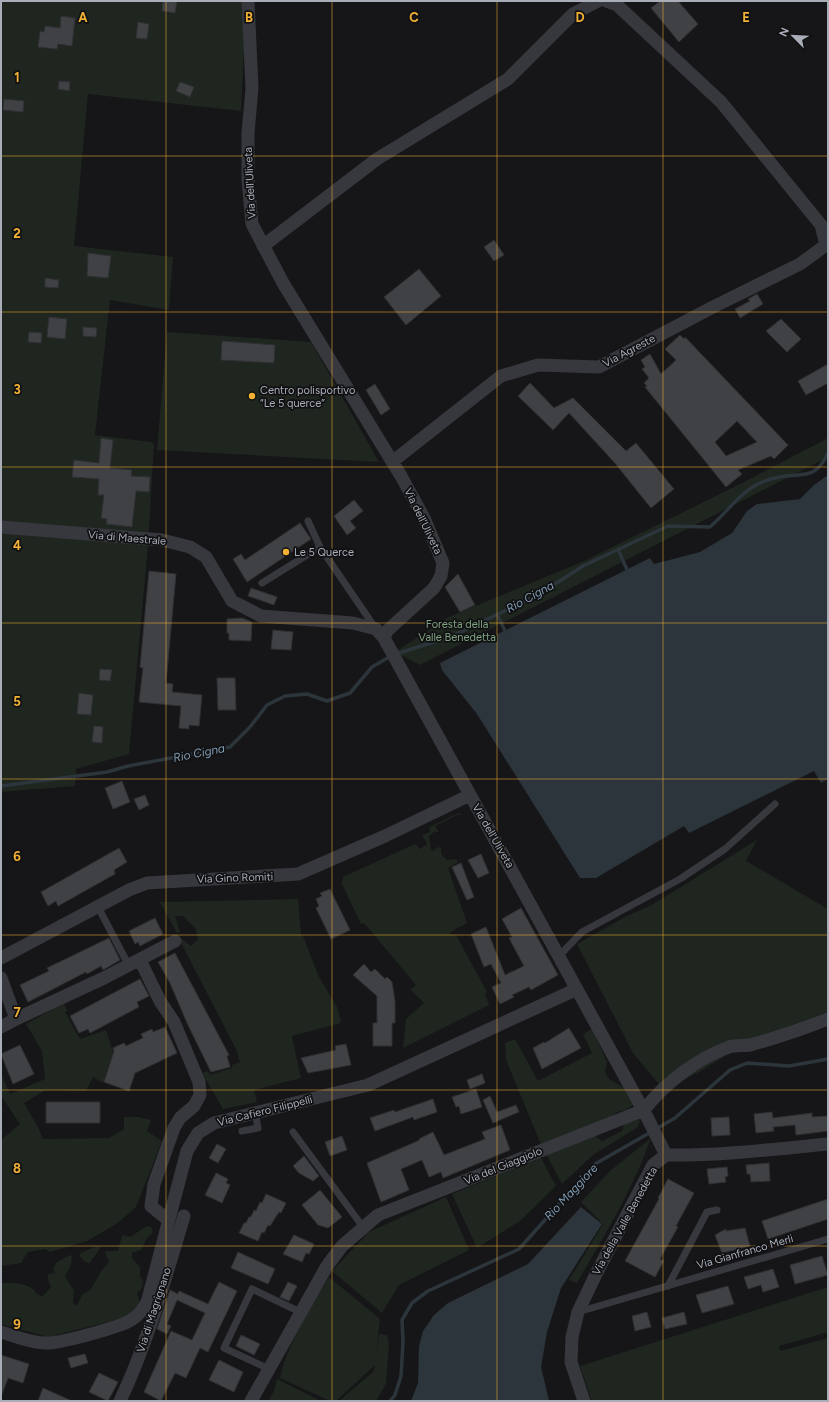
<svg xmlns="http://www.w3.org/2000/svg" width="829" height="1402" font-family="Figtree,sans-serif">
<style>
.green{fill:#1e261f}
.water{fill:#2c353c}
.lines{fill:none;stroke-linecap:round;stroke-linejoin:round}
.stream{stroke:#2c353c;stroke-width:3.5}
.building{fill:#404145;stroke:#303034;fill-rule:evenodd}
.service{stroke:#37383d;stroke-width:7}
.minor{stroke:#37383d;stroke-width:13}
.grid{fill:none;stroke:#f2b134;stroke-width:1;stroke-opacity:0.55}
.poi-dot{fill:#f2b134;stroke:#111113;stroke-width:1.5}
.labels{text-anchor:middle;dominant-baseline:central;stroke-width:3.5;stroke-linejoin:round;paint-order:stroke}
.street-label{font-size:11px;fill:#a8adb8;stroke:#111113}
.poi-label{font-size:11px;fill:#a8adb8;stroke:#111113;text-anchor:start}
.park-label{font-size:11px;fill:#7fa381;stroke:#111113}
.water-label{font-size:12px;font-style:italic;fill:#7f9bb3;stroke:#111113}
.grid-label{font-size:13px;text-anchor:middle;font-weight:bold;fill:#f2b134;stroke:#111113;stroke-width:3.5;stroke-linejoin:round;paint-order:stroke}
</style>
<rect width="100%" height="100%" fill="#161618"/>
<path class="green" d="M1,1H242L245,25L241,111L88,94L74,246L173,257L169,310L110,300L95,435L151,442L154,444L148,546L129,754L76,769L75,786L1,792Z
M167,332L311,342L379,462L157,450Z
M828,438V457L420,665L395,652L449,617L582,562L740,484Z
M459,813L463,815H457L435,826L439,832H434L429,836L431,850L433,851L438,847L441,848V854L447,860L456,859L458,862L448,868L467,923L449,933L456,935L487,992L485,994L489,1005L403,1048L406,1019L424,1003L411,990L416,985L364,923L361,924L342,884L343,877L415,844L420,849L427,844L422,835L430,832L429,827Z
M757,840L746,861L828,909V1014L736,1049L701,1071L664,1090L633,1053L577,944L627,916L650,906Z
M298,899L301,935L303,936L318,975L338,1009L341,1023L292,1036L301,1078L254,1090L257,1102L223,1109L202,1073L208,1071L210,1075L232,1068V1065L240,1062L236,1049L179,939L183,940L191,946L198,939L196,929L183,916H175L180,932L177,933L160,902Z
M64,1003L67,1011L65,1012L80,1039L106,1030L113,1052L103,1083L93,1077L86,1091L46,1090L24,1103L38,1127L43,1139L109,1138L124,1129V1117H138L151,1120L147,1131L162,1141L136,1207L118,1223L87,1241L50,1252L45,1249L28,1252L21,1263L1,1266V1140L20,1124L1,1096V1073L10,1094L45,1079L42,1051L26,1024Z
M592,1029L607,1062L605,1072L609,1079L624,1088L633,1103L632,1106L625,1110L617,1112L608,1119L542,1147L506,1060L505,1043L515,1039L538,1081L592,1053L583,1034Z
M640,1119L638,1127L593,1155L562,1184L546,1154L594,1135L602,1141L622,1131L624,1124Z
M651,1138C633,1190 604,1236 577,1283L569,1280L603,1224L581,1202L610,1171Z
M541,1158L556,1186L520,1221L477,1248L452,1194Z
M446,1197L469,1250L399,1285L382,1313L332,1271L369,1232Z
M147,1226L151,1227L153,1232L147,1238L141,1250L132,1253V1258L140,1267V1276L143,1281L142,1288L137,1293L140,1303L128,1317L48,1337L1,1324V1283C11,1283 20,1282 30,1287C36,1290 36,1296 43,1296L51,1287L48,1280V1274L55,1273L53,1268L57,1262L70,1255L72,1256L71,1264L65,1277L74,1290L73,1303L77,1306L82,1295L91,1289L102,1270L109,1262L105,1253L106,1251H118L122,1236L124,1235L130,1237Z
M98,1246L100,1248L90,1263L85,1262L79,1255L82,1252Z
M329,1277L380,1319L376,1354L379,1334L387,1335L389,1343L386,1384L376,1401H339L374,1371L375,1365L336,1401H330L280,1378C288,1342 310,1309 329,1277Z
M828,1287V1332L779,1346L780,1351L828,1338V1401H592L580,1366Z
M277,1379L321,1401H268L274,1391Z"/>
<path class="water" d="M828,475V779L821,783L814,771L689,833L684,826L596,878H580L477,714L442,670L440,663L650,558L654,564L700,552L732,533L747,511L757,504L800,499L814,485Z
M581,1207L602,1224L561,1288L547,1332L541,1367L549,1401H411L418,1383L419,1346L423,1331L434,1315L448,1303L528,1264Z"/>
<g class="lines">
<path class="stream" d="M618,549L628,572
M497,614L507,635
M396,654L450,637L538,595L583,566L668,526L710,527C733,507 743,485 775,478C801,471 814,483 828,453
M1,786L107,772L128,766L230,747L250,727L267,705L285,696L307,694L327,701L350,693L372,667L391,656
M656,1129L675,1118L730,1070L747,1063L789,1066L828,1059
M390,1401L395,1395L401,1376L403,1342L402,1320L412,1303L428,1291L519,1249L595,1164L651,1132"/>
</g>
<path class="building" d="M163,1H177L175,13L162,11Z
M660,1H678L698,24L679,42L651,8Z
M61,16L75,18L72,46L58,44L57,49L38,47L40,31L44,32L45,26L60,28Z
M138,22L149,24L147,39L136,38Z
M59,81L70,82L69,91L58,89Z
M180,82L194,87L190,97L176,91Z
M4,99L24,101L23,112L3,110Z
M494,240L504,255L494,261L484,247Z
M88,253L111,256L108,278L87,276Z
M419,269L441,296L406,325L384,297Z
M45,278L59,280L58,288L45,287Z
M757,294L763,304L740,318L735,309L750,301L748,299Z
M49,317L67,319L65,339L47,337Z
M781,319L801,339L787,352L766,331Z
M83,327L97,328L96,337L83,336Z
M29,332L42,333L41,343L28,342Z
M680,335L684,339L685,337L788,445L774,459L771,456L738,470L742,474L726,487L645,387L647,386L644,383L649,378L642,369L645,367L641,360L650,354L661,374L676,360L665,349ZM737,421L757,442L726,456L715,442Z
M222,341L275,345L274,363L221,360Z
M828,364V383L806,395L798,381Z
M530,383L554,408L573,398L626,451L636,443L674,489L651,508L614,462L569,413L553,430L518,396Z
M375,384L390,409L381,415L366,390Z
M101,438L113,440L110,468L132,470L131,476L150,477L149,492L136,491L132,527L106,524L107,519L101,518L104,495H98L99,479L72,477L74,460L99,463Z
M354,500L363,511L350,521L356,528L347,535L334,516Z
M300,523L311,539L247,582L233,559L241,554L245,560Z
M149,571L176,574L166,683L173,684L172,692L202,695L199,726L189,725V729L179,728L181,706L139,702L143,668L140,667Z
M458,574L475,605L460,612L445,587Z
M251,588L277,597L274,605L248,596Z
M242,618L252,622L251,641L229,640V633H227V619Z
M273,630L293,632L291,650L271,649Z
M100,669L112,670L110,681L99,680Z
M217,678H235L236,710H218Z
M79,693L93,695L91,715L77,714Z
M94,726L103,727L102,743L92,742Z
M122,781L130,802L113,809L105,788Z
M145,795L149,805L139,810L134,799Z
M119,848L127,862L114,870L115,874L58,906L56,901L48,906L41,892Z
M481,854L489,873L478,878L468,860Z
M461,863L474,897L467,900L452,867Z
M330,889L350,930L331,939L316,908L319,906L316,899L322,896L320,893Z
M521,908L558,975L531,990L529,987L512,995L514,997L500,1004L492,987L501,983L491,964L484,967L471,934L486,927L505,975L524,966L509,938L512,937L502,919Z
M155,918L163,934L140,946L138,942L135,944L129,931Z
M109,938L120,960L103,970L101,966L87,974L86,972L28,1002L20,985L49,971L47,968Z
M175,953L229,1055L227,1056L230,1067L211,1072L187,1023L170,983L158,962Z
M364,964L371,972L375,969L385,979L387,977L392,982L395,1001V1023H392V1046H373V1023H377V996L353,975Z
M140,979L149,996L137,1002L139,1007L90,1033L88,1029L79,1033L70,1016Z
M165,1027L177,1053L135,1073L129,1091L104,1082L114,1051L113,1048L124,1043L126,1046L143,1038L141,1034L152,1029L153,1032Z
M569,1028L581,1048L542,1069L533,1048L544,1042L545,1043Z
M346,1044L351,1065L308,1073L301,1058L336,1050L335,1046Z
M20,1045L34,1074L13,1084L1,1054Z
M482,1074L485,1083L470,1089L467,1080Z
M476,1089L482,1107L461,1114L459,1106L456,1107L452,1097Z
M490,1096L497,1112L516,1105L519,1112L493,1123L483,1100Z
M433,1099L437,1112L414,1120L413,1117L375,1131L370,1118L394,1110L395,1112Z
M46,1102H100V1123H46Z
M772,1112L773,1118L812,1113V1117L828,1116V1131L796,1135L795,1125L773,1127L774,1131L756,1133L754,1114Z
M729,1117L730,1135L712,1136L711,1118Z
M501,1125L510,1150L443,1178L441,1172L429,1177L422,1160L401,1169L409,1190L381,1202L367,1163L420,1140L419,1139L433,1132L444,1155L485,1139L482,1132Z
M342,1136L347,1150L330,1156L325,1142Z
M217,1144L226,1149L218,1163L209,1158Z
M304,1156L319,1176L313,1181L299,1173L293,1166Z
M769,1163L770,1181L751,1182L750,1174H747L746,1165Z
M727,1167L728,1176L725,1177L726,1182L709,1184L707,1169Z
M216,1173L228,1179L226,1183L230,1185L222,1203L205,1195Z
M668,1179L694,1193L676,1226L678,1227L660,1259L664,1261L655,1277L625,1261L659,1199L658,1198Z
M320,1190L342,1217L328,1228L318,1225L302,1205Z
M266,1194L286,1203L281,1213L279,1212L270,1226L268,1225L264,1233L262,1232L258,1241L239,1233L244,1223H246L249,1217H251L254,1210L256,1211L260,1202L262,1203Z
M828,1199V1219L768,1239L762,1221Z
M745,1228L750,1246L722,1253L715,1235L726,1229V1231Z
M294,1235L314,1244L309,1254L306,1253L302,1262L283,1254Z
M238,1252L275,1269L268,1284L231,1268Z
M822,1256L828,1275L795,1284L790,1265Z
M773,1269L779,1287L763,1292L761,1285L748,1289L744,1277Z
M219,1282L237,1291L208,1352L200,1348L186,1378L175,1373L161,1401L144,1392L171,1331L192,1340L205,1313L177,1300L167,1324L171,1326L167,1334L157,1329L170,1290L178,1294L179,1291L208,1304Z
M288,1282L297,1286L289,1301L280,1297Z
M728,1286L734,1304L702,1313L696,1295Z
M647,1312L651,1327L635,1331L632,1316Z
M684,1312L687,1324L665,1329L662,1318Z
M241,1335L260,1344L254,1355L236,1346Z
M85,1354L88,1363L71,1368L68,1358Z
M1,1355L29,1364L23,1383L8,1378L2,1394Z
M219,1360L243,1372L234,1392L209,1380Z
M99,1373L118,1382L108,1401L89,1392Z
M43,1388L72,1401H38Z"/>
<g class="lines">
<path class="service" d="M308,521L320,547
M262,583L320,547L376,629
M98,907L129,966
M559,956L582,932L680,879L725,849L775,804
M242,1131L258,1128L255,1112
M293,1132L363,1227
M668,1286L707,1212L717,1210
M578,1312L828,1239
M269,1369L224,1348L252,1289L300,1312"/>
<path class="minor" d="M248,1L252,88L248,133V180L252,224L283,283L401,476L424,518L443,563L441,576L434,588L387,631L384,638L647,1117L666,1155
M263,246L377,159L508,79L573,14L598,1
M392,462L501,376L538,365L599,367L713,307L800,264L826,245L821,225L721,102L617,5L606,1
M1,527L162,540L190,547L206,557L232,601L261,616L353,623L376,629L384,638
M1,958L129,890L147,883L298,874L385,836L470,795
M140,960L160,1001L174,1022L199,1082L200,1095L194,1106L180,1118L174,1128L154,1184L151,1206L168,1220
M1,978L16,1019L104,978L175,941
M1,1027L16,1019
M1,1332C15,1336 31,1343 46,1343C58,1344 121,1327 131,1320C139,1315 145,1308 148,1299L187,1151L198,1133L214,1123L368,1085L577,989
M120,1401C148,1342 165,1279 184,1216
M251,1401L327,1266L342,1246L378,1215L644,1110C664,1084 696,1059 729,1047C735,1045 743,1046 750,1045C776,1038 803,1029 828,1019
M584,1401L571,1362L572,1337L578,1312L597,1272L653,1165L666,1155C720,1156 774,1149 828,1144"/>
</g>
<path class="grid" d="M166,1V1401M332,1V1401M497,1V1401M663,1V1401M1,156H828M1,312H828M1,467H828M1,623H828M1,779H828M1,935H828M1,1090H828M1,1246H828"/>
<g class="poi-dot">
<circle cx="252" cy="396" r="4"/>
<circle cx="286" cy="552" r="4"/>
</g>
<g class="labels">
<g class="street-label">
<text transform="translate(250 183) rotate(-93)">Via dell'Uliveta</text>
<text transform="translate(629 351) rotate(-28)">Via Agreste</text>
<text transform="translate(423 521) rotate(64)">Via dell'Uliveta</text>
<text transform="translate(127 538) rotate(5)">Via di Maestrale</text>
<text transform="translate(493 836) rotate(60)">Via dell'Uliveta</text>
<text transform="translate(235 878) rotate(-2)">Via Gino Romiti</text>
<text transform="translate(265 1111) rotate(-14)">Via Cafiero Filippelli</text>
<text transform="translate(503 1166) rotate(-22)">Via del Giaggiolo</text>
<text transform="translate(625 1221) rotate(-61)">Via della Valle Benedetta</text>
<text transform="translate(745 1252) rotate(-16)">Via Gianfranco Merli</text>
<text transform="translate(154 1310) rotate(-72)">Via di Magrignano</text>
</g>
<g class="poi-label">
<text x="260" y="390">Centro polisportivo<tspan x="260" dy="13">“Le 5 querce”</tspan></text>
<text x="294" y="552">Le 5 Querce</text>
</g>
<g class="park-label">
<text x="457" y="624">Foresta della<tspan x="457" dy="13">Valle Benedetta</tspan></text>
</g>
<g class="water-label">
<text transform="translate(530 597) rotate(-29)">Rio Cigna</text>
<text transform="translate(199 753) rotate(-11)">Rio Cigna</text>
<text transform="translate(571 1192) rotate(-47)">Rio Maggiore</text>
</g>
</g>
<g class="grid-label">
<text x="83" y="22">A</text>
<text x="249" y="22">B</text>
<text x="414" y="22">C</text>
<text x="580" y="22">D</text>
<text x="746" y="22">E</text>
<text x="17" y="82">1</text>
<text x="17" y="238">2</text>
<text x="17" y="394">3</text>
<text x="17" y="550">4</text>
<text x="17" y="706">5</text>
<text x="17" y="861">6</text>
<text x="17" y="1017">7</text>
<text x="17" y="1173">8</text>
<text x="17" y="1329">9</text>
</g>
<rect width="829" height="1402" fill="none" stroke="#a8adb8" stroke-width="4"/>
<g transform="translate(793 36) rotate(294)" stroke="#111113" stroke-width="3" paint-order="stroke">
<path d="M0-3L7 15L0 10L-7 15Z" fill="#a8adb8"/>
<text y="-6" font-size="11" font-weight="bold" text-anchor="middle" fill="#a8adb8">N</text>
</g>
</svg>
